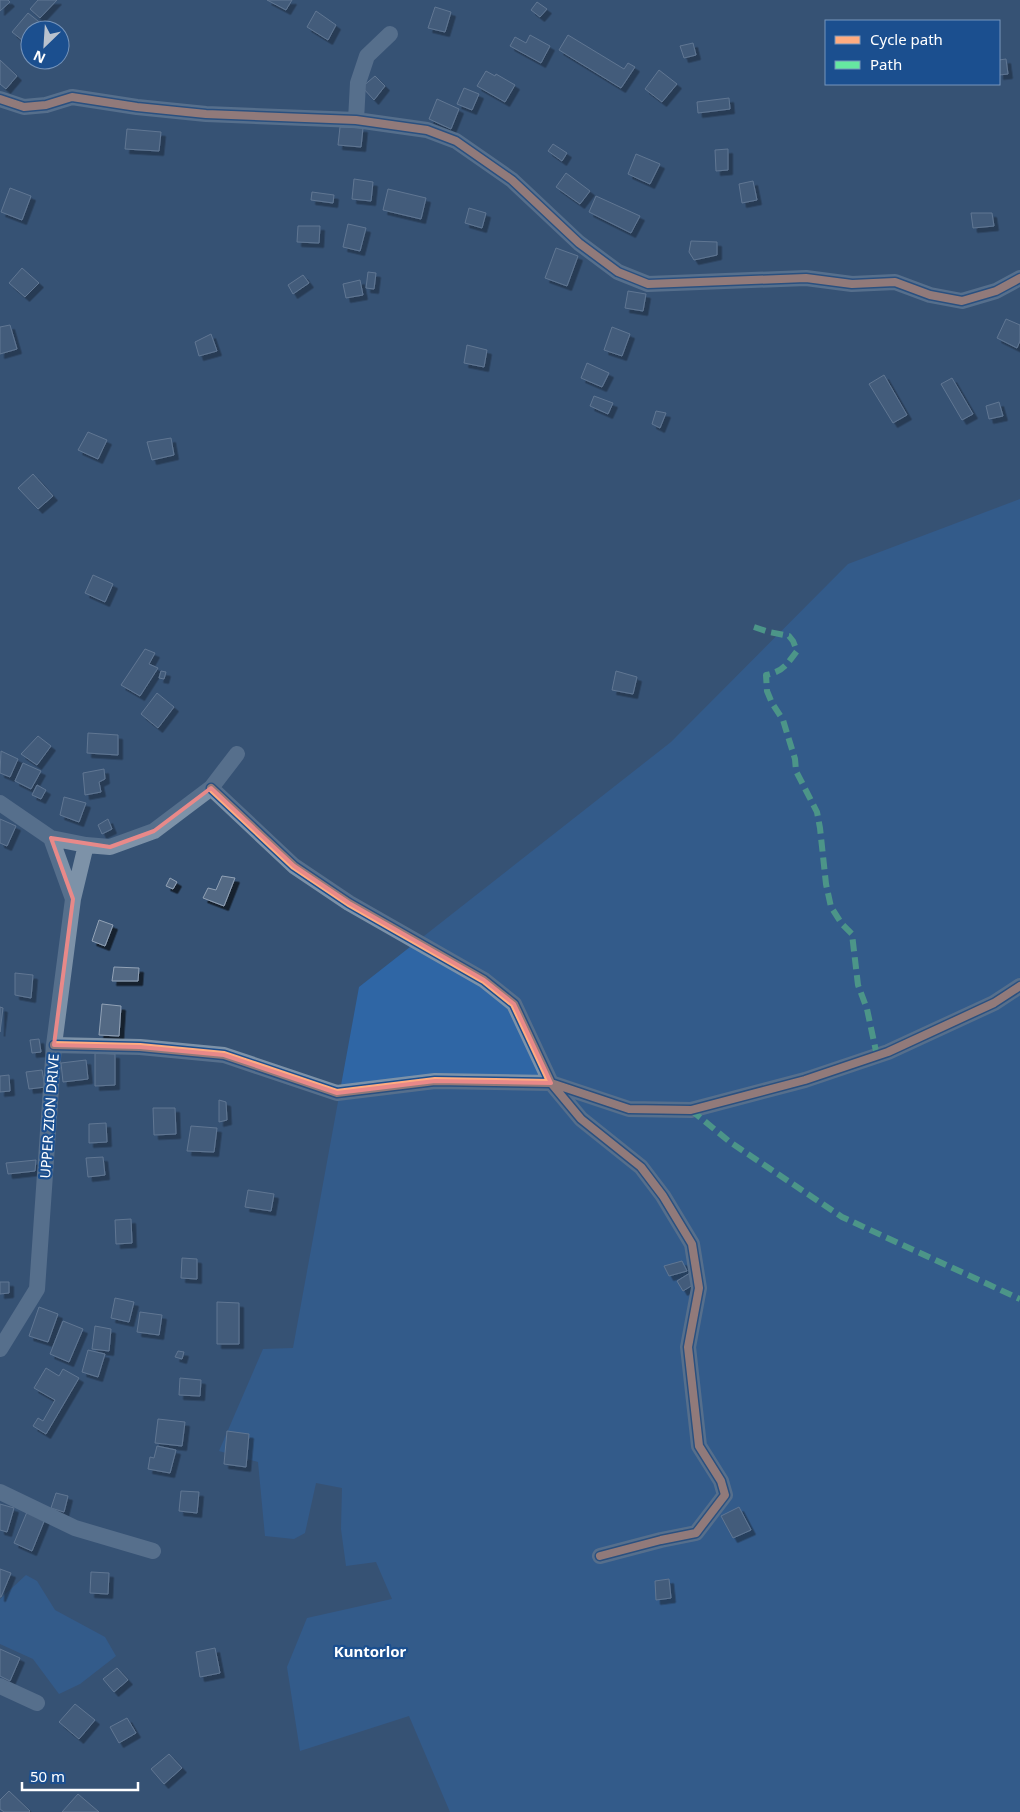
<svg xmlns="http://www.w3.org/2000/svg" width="1020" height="1812" font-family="'Noto Sans',sans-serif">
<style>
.green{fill:#2f66a5}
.building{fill:#526984;stroke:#92a2b6;filter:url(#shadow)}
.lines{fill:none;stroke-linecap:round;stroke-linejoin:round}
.street{stroke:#7d92a8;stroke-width:16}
.quiet{stroke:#66e7a1;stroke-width:6;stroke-dasharray:12 6;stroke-linecap:butt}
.cycleway-casing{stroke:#1b4f8f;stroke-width:11}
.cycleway{stroke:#ffac80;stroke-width:8}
.marked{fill:none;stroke:#e88989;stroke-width:4;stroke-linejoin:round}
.labels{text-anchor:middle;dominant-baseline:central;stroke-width:4.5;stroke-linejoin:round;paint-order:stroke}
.street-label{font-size:14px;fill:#fff;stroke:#1b4f8f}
.neighbourhood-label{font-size:15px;font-weight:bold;fill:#fff;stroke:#1b4f8f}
</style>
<defs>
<filter id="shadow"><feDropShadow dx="4.5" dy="4.5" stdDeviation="0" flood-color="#0009"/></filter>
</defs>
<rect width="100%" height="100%" fill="#365274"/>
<path class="green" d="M1020,499V1812H450L409,1716L300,1751L287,1667L307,1618L392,1599L376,1562L346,1566L341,1529L342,1488L316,1483L305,1533L294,1539L265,1536L258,1462L219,1451L263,1349L293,1348L359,987L671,742L848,564Z
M26,1575L37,1581L55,1610L105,1637L116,1656L80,1684L59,1694L33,1659L0,1644V1599Z"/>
<path class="building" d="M0,0H8L10,2L0,11Z
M38,0H57L40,18L30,9Z
M267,0H292L286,10Z
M537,2L547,9L540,17L531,10Z
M435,7L451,12L445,32L428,28Z
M316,11L336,25L328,40L307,27Z
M28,13L43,25L39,30H30V41L27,44L12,32Z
M530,35L550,46L541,63L510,46L515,37L526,43Z
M568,35L624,69L628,63L635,67L621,88L559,50Z
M693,43L696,55L684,58L680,46Z
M1006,59L1008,74L999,75V60Z
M0,60L17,76L6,89L0,84Z
M659,70L677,84L662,102L645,89Z
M486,71L495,76L496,74L515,85L505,102L477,86Z
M375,76L385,86L374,100L362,87Z
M464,88L479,94L472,110L457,104Z
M729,98L730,109L698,113L697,102Z
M437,99L459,109L451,129L429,119Z
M340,127L363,128L361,147L338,145Z
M127,129L161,132L159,151L125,149Z
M553,144L567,153L562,161L548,151Z
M728,149V170L716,171L715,150Z
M636,154L660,164L650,184L628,174Z
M566,173L590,191L580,204L556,187Z
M354,179L373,182L371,201L352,199Z
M753,181L757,200L742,203L739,184Z
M10,188L31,196L22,220L1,212Z
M388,189L426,198L421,219L383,210Z
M312,192L334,195L333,203L311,200Z
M596,196L640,216L631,233L589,212Z
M469,208L486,213L482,228L465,223Z
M971,213H992L994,226L973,228Z
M348,224L366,228L360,251L343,247Z
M298,226H320L319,243L297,242Z
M691,241L717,242V255L694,260L689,252Z
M556,248L578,256L567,286L545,278Z
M22,268L39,283L25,297L9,283Z
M368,272L376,273L374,289L366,288Z
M303,275L309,283L293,294L288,285Z
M360,280L363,295L346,298L343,284Z
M628,291L646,294L643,311L625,308Z
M1006,319L1020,325V341L1017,348L997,338Z
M10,325L17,349L0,354V327Z
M612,327L630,334L622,356L604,350Z
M211,334L217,351L199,356L195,342Z
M467,345L487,350L484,367L464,363Z
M587,363L609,373L602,387L581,378Z
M884,375L907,415L893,423L869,384Z
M952,378L973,414L962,420L941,384Z
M594,396L613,403L608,414L590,406Z
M999,402L1003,416L989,419L986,406Z
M656,411L666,413L660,428L652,424Z
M88,432L107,440L98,459L78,450Z
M171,438L174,455L152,460L147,442Z
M33,474L53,496L38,509L18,488Z
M93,575L113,584L105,602L85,593Z
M145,649L155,653L149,664L158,668L140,696L121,685Z
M161,671L166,672L164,679L159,678Z
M616,671L637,677L633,694L612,690Z
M157,693L174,707L158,728L141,714Z
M88,733L118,735V755L87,753Z
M38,736L51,746L37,765L21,754Z
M1,751L18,759L10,777L0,773Z
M23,763L41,771L31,789L15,781Z
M104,769L105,779L99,782L101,792L85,795L83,773Z
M37,785L46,790L41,799L32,795Z
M64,797L86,803L79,822L60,815Z
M0,819L16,826L7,846L0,843Z
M108,819L112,829L102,834L98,825Z
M222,876L235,878L224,906L203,898L208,888L216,890Z
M170,878L177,882L173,889L166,886Z
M99,920L113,925L105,946L92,941Z
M114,967L139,968L138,981H112Z
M15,973L33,975L31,998L15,995Z
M102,1004L121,1006L119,1036L99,1035Z
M0,1007L3,1008L0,1032Z
M39,1039L41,1052L32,1053L30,1040Z
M95,1053L115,1054V1085L95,1086Z
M86,1060L88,1079L63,1082L61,1063Z
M42,1070L45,1087L29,1089L26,1072Z
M9,1075L10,1091L0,1092V1076Z
M219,1100L226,1102L227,1120L219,1122Z
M153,1108H175L176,1134L154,1135Z
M106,1123L107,1142L89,1143V1124Z
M191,1126L217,1128L214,1152L187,1151Z
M103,1157L105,1175L88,1177L86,1158Z
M36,1160L35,1171L8,1174L6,1163Z
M248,1190L274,1194L271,1211L245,1207Z
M131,1219L132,1243L116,1244L115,1220Z
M182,1258L197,1259V1279L181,1278Z
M682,1261L687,1271L669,1276L664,1266Z
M690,1273L696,1283L683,1291L677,1281Z
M0,1282H9V1293L0,1294Z
M115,1298L134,1302L129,1322L111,1318Z
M217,1302L239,1303V1344H217Z
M39,1307L58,1314L48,1342L29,1336Z
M140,1312L162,1315L159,1335L137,1332Z
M63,1321L83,1329L69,1362L50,1354Z
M95,1326L111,1329L109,1351L92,1349Z
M88,1350L105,1354L98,1377L82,1372Z
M178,1351L184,1352L182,1359L175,1357Z
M46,1368L59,1376L63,1369L79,1378L46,1434L33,1426L38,1418L43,1421L55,1400L34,1388Z
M180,1378L201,1380L200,1396L179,1395Z
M158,1419L185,1422L182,1446L155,1443Z
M227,1431L249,1434L246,1467L224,1464Z
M157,1446L176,1450L170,1473L148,1469L150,1457L154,1458Z
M181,1491L199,1492L197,1513L179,1511Z
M56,1493L68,1496L64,1512L51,1508Z
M0,1504L14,1508L7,1532L0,1530Z
M739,1507L751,1530L733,1538L721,1516Z
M27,1512L45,1519L32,1551L14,1543Z
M0,1569L11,1573L1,1597H0Z
M91,1572L109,1573L108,1594L90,1593Z
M669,1579L671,1598L656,1600L655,1581Z
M215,1648L220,1673L200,1677L196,1652Z
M0,1649L20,1658L10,1681L0,1676Z
M117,1668L128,1680L114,1692L103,1679Z
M75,1704L95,1720L79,1739L59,1722Z
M127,1718L136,1733L119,1743L110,1727Z
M169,1754L182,1768L164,1784L151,1769Z
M9,1791L30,1811L29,1812H4L0,1809V1800Z
M78,1794L99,1812H62Z"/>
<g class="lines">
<path class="street" d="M0,99L24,107L46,105L72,97L137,107L206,114L356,120L427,130L456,141L512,180L579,243L618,272L648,284L806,278L852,284L895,282L930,295L962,301L996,291L1020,278
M356,120L358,83L367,56L390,34
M211,788L294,866L349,903L484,980L514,1004L551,1083L581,1119L641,1167L663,1196L692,1244L699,1288L688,1347L699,1446L721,1481L725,1495L696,1533L661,1540L600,1556
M0,803L51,838L86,845L110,847L154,831L211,788L237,754
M51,838L73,899
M54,1045L140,1047L224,1055L337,1093L435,1081L551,1083L629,1109L691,1110L805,1080L888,1052L994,1003L1020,986
M0,1349L37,1289L54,1045L73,899L86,845
M0,1492L75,1528L153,1551
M0,1686L37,1703"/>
<path class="quiet" d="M754,627L769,632L789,636L793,641L797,651C786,665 784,671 766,675L767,691L772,703L783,720L795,759L796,771L817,812L820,828L826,884L831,907L842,924L852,934L858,985L867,1009L877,1056
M691,1110L730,1142L842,1217L1020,1299"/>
<g class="cycleway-casing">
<path id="cycleway" d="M0,99L24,107L46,105L72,97L137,107L206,114L356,120L427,130L456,141L512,180L579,243L618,272L648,284L806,278L852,284L895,282L930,295L962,301L996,291L1020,278
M211,788L294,866L349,903L484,980L514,1004L551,1083L581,1119L641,1167L663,1196L692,1244L699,1288L688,1347L699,1446L721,1481L725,1495L696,1533L661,1540L600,1556
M54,1045L140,1047L224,1055L337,1093L435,1081L551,1083L629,1109L691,1110L805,1080L888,1052L994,1003L1020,986"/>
</g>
<use href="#cycleway" class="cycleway"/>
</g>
<path d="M0 0H1020V1812H0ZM211,788L294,866L349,903L484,980L514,1004L551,1083L435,1081L337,1093L224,1055L140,1047L54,1045L73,899L51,838L110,847L154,831Z" fill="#365274" fill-opacity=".55" fill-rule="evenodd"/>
<path class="marked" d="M211,788L294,866L349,903L484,980L514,1004L551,1083L435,1081L337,1093L224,1055L140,1047L54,1045L73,899L51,838L110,847L154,831Z"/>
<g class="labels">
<g class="street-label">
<text transform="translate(49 1116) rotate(-86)">UPPER ZION DRIVE</text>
</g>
<g class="neighbourhood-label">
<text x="370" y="1651">Kuntorlor</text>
</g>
</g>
<rect x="825" y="20" width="175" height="65" fill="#1b4f8f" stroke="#7695bc"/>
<rect x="835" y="36" width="25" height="8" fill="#ffac80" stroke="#7695bc"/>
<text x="870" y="45" font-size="15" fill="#ffffff">Cycle path</text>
<rect x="835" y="61" width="25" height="8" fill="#66e7a1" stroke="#7695bc"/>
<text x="870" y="70" font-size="15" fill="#ffffff">Path</text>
<g transform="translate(45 45) rotate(205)"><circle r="24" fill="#1b4f8f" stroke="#7695bc"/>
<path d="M0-4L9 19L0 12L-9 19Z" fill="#b9c2ce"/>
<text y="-8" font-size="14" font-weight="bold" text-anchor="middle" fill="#ffffff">N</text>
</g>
<path d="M22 1782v8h116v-8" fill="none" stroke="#ffffff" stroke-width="2.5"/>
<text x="30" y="1782" font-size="15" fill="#ffffff" stroke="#1b4f8f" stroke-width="4" paint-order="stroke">50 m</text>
</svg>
